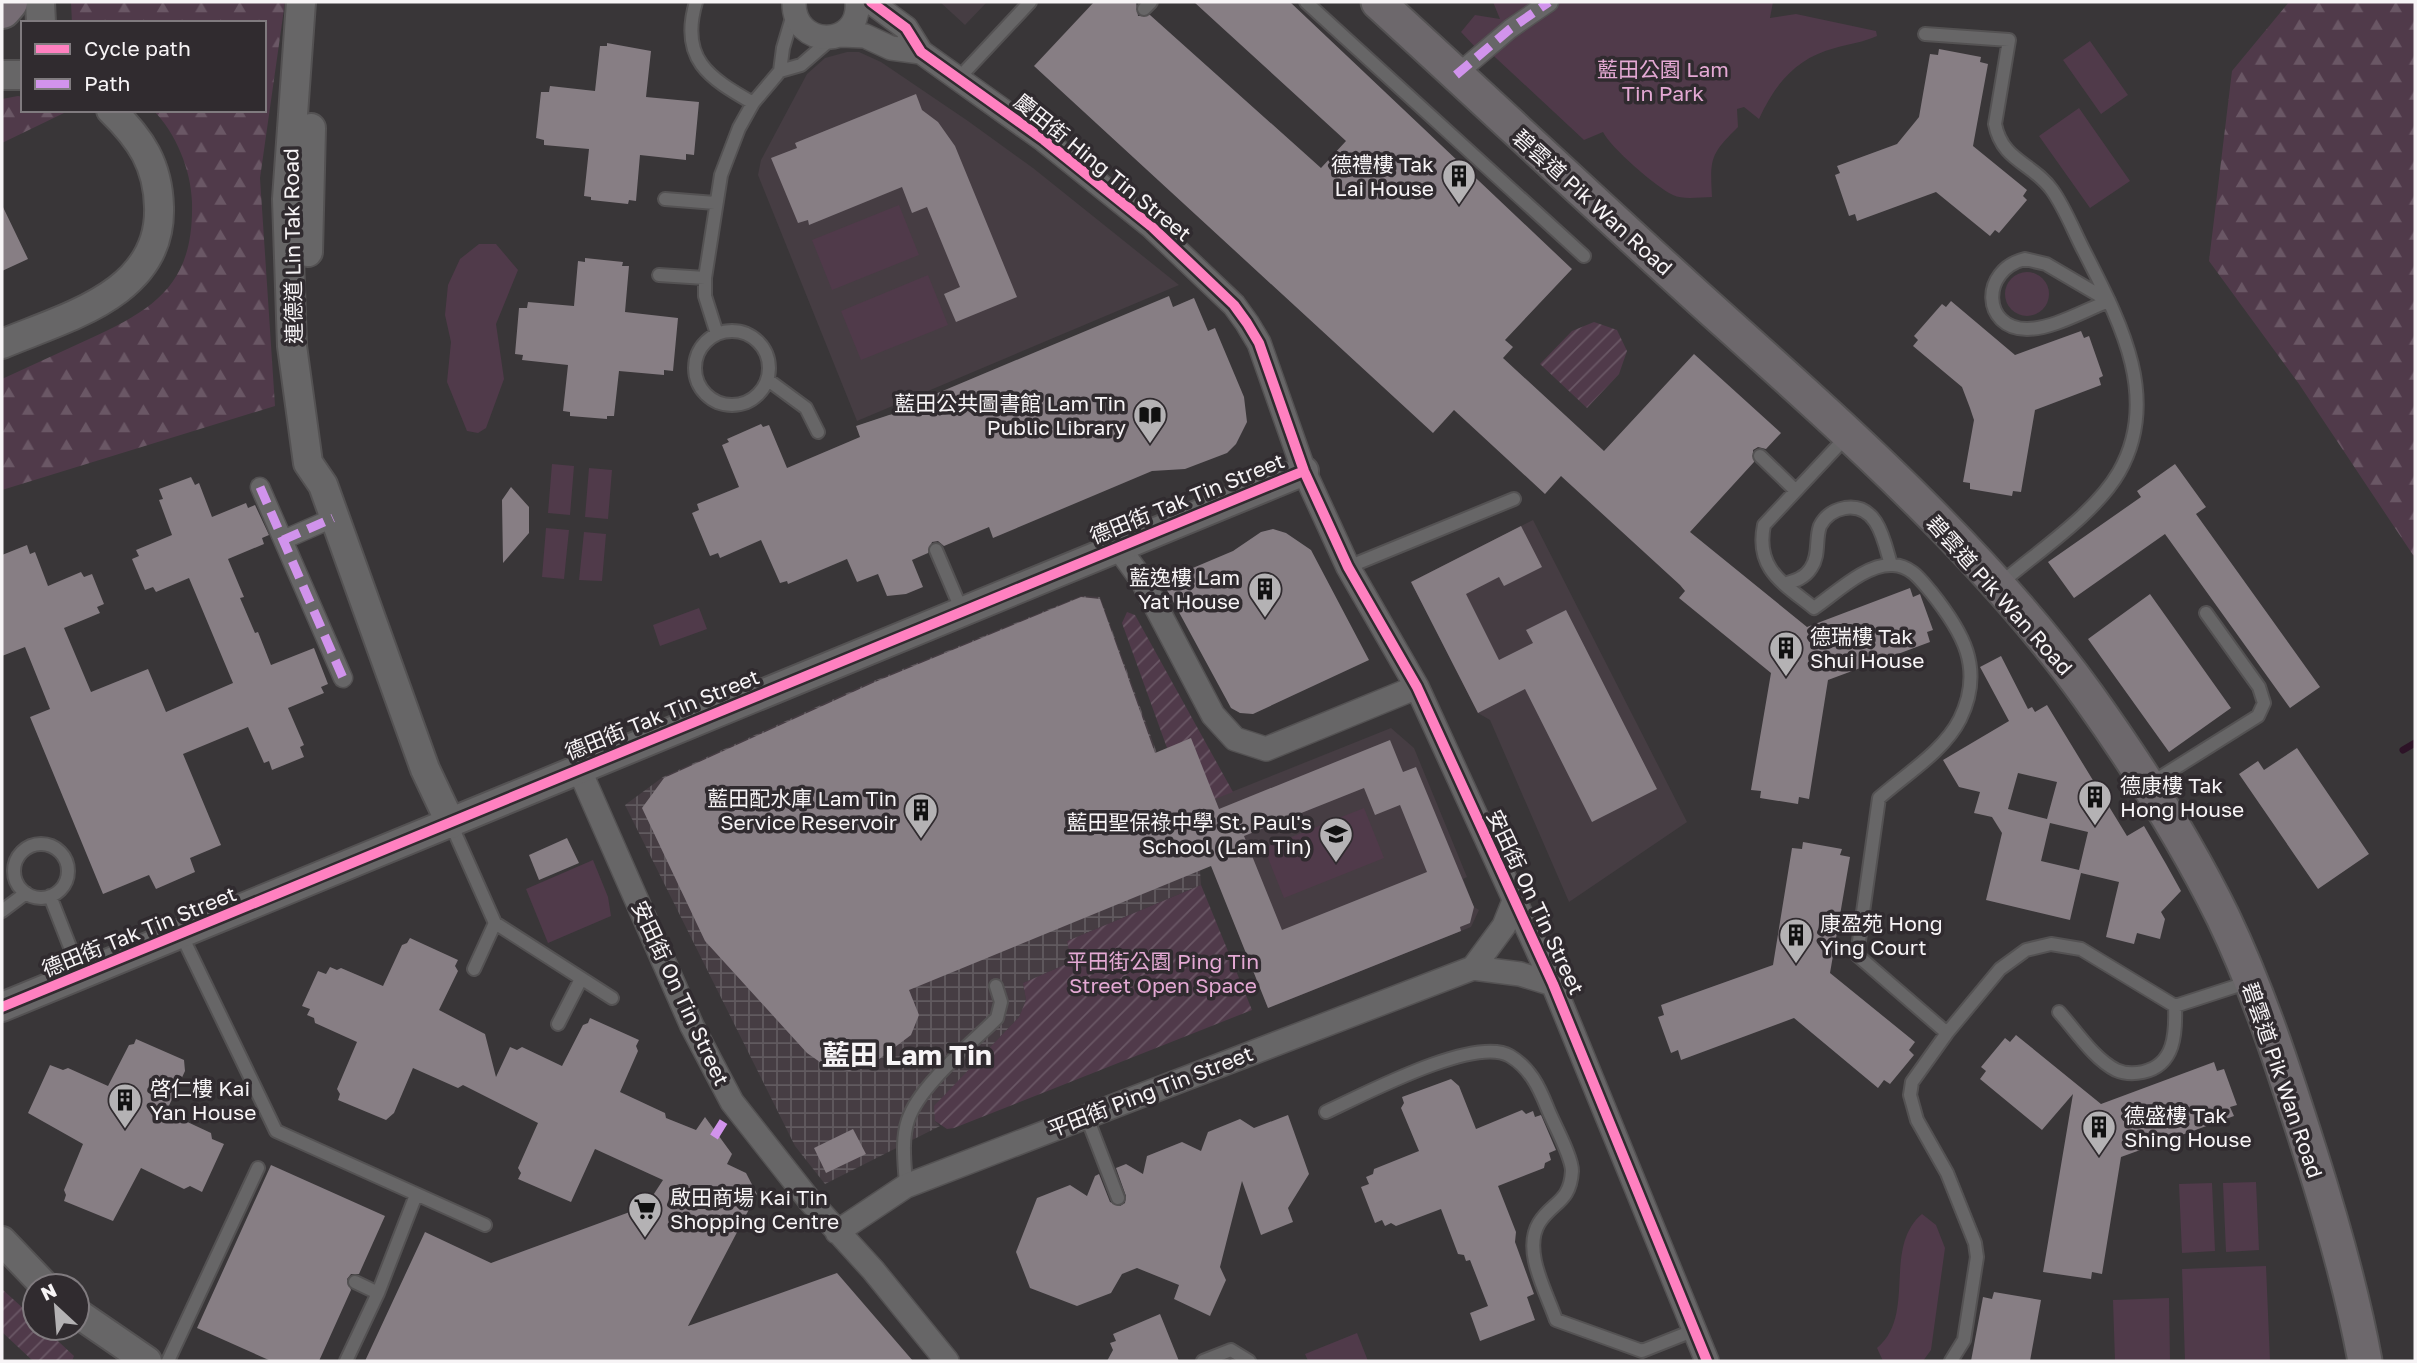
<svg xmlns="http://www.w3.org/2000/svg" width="2417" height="1363" font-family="'Golos Text','Noto Sans TC',sans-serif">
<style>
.built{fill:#463d43}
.industrial{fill:url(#industrial-grid)}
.forest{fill:url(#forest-firs)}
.park{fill:#503a4a}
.garden{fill:url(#garden-furrows)}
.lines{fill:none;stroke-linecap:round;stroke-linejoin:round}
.stream{stroke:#2d1327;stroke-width:7}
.building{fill:#877e84;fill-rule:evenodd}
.service-casing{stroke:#545253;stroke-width:16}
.pedestrian-casing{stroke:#545253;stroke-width:21}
.minor-casing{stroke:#545253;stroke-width:26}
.tertiary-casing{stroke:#545253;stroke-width:32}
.secondary-casing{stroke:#545253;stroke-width:37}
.trunk-casing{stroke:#545253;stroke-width:42}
.service{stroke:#676667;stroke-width:12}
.pedestrian{stroke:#676667;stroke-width:18}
.minor{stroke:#676667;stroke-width:23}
.tertiary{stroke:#676667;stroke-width:28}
.secondary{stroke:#6d686c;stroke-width:33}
.trunk{stroke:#766c74;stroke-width:38}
.quiet{stroke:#d193ec;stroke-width:9;stroke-dasharray:18 9;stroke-linecap:butt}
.cycleway-casing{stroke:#302b2f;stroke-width:15}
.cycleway{stroke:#ff80c0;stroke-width:10}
.labels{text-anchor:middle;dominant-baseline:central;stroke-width:7;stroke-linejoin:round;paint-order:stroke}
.park-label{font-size:21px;fill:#e4a9d4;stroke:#302b2f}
.poi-label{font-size:21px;fill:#f7f4f6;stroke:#302b2f;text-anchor:start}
.street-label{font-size:21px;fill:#f7f4f6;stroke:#302b2f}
.district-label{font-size:28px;font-weight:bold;fill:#f7f4f6;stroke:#302b2f}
</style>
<defs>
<pattern id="industrial-grid" width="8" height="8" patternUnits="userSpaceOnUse" patternTransform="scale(1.75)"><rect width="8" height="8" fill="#463d43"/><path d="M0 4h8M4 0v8" fill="none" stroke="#615a5f"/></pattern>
<pattern id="forest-firs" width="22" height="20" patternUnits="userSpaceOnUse" patternTransform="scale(1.75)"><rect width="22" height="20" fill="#503a4a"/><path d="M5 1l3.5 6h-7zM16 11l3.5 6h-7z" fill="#6a5765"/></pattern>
<pattern id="garden-furrows" width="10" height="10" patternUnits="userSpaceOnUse" patternTransform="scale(1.75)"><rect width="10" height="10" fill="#503a4a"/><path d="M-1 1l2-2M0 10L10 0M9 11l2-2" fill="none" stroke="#6a5765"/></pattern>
</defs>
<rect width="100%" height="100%" fill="#393638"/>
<path class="built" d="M940,2H987L965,25Z
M847,52H859L881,62L968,121L1033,168L1179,285L857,421L758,175L761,160L807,74L825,58Z
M1533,520L1687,822L1569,902L1490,720L1478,713L1411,582Z
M1391,728L1414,748L1467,877L1463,879L1474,907L1479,910L1471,927L1268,1008L1189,809Z"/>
<path class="industrial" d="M1081,596L1100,597L1200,871L1201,885L1067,941L1071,962L1023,983L1026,1000L1019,1017L935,1106V1121L940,1126L825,1184L795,1146L625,805L663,777L871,682Z"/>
<path class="forest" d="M71,2H285L260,178L275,406L2,490V379C31,366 60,352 89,339C157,308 194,283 192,202C191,170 176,133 153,110H264V23H72Z
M2289,2H2415V558L2299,384L2209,261L2232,71Z
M18,96L23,97V110H59L64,113L2,143V99Z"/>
<path class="park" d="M1493,2H1773L1770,18L1796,14L1876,31L1877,36C1864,42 1849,44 1835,48C1796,58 1775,84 1759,119L1744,107L1737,109L1738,127C1710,155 1710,158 1712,197C1700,197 1683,200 1673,195C1657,188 1610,147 1603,132L1584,140L1482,45L1477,49L1461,32L1475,15L1500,19Z
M2090,41L2128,95L2101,114L2063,60Z
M2079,108L2130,181L2090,208L2039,136Z
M899,205L919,255L832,290L812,240Z
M479,244H496L518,270L496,324L504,379L486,428L478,433L467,431L447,382L451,342L445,315L448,285L460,259Z
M2005 294a22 22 0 1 1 44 0a22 22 0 1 1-44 0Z
M928,275L948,325L861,360L841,311Z
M552,464L574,466L570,515L548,513Z
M589,468L612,470L608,519L585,517Z
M546,528L569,530L564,579L542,577Z
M584,532L606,534L602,581L579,580Z
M699,608L707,629L660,646L653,625Z
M1364,808L1384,858L1284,898L1264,848Z
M593,860L608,897L611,916L548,943L526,889Z
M2256,1182L2259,1250L2226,1252L2223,1183Z
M2212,1183L2215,1251L2182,1253L2179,1184Z
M1922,1214L1936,1225L1945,1248L1931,1350L1923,1361H1883L1877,1348C1917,1315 1882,1248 1922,1214Z
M2266,1266L2270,1361H2185L2182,1269Z
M2169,1298L2170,1361H2115L2113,1300Z
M1357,1333L1368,1361H1308L1305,1354Z"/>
<path class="garden" d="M1594,322L1617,330L1627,351L1619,374L1587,408L1540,364L1572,331Z
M1127,612L1135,615L1233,792L1189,809L1122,623Z
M1201,885L1252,1010L954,1128L947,1129L935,1121L934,1106L1019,1017L1026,1000L1023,983L1071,962L1067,941Z
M3,1290L35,1319V1328H44L74,1356L72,1361H33L2,1332Z"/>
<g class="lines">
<path class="stream" d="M2403,750L2415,743"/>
</g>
<path class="building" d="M1094,2H1136L1138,16L1150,15L1321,168L1346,141L1194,2H1290L1572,269L1505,340L1513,347L1503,358L1604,451L1694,354L1781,433L1766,449L1758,447L1753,450L1754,462L1690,532L1807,627L1910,588L1913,597L1920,594L1933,630L1927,632L1930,642L1828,680L1809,799L1799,797L1798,804L1760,798L1761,791L1751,790L1771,673L1679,598L1685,591L1680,585L1561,476L1545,494L1454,410L1433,433L1034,66Z
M607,43L651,51L646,97L699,102L694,155L686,154V160L640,155L636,201L629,200L628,204L591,200V197L584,196L589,149L544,145V140L536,138L541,92H549L550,86L595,91L600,46H607Z
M1939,49L1981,57L1980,62L1988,64L1973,146L2027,190L2023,196L2027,200L1999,233L1995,230L1990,236L1936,192L1857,221L1855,214L1849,216L1835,175L1840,173L1837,166L1897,144L1915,122L1919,117L1930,54L1938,55Z
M916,94L922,110L938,122L955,146L1017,297L956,322L944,294L960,287L927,207L912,213L902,187L809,225L808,220L798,223L771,158L797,148L795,143Z
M2,205L28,259L2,271Z
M585,258L623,262L622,266H629L625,312L678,318L673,371L664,370V375L619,371L614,416H607V419L570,416V412L563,411L568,365L522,360L523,355L515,354L519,308H527L528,302L574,306L578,261L585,262Z
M1169,296L1173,307L1194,298L1208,331L1215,328L1244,397L1247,422L1236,444L1227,453L1185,469L1152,471L993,538L989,527L944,546L938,541L932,542L928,553L912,560L923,587L906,594L887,596L878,574L857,582L847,559L788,584L787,581L780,583L761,540L720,558L718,553L710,556L692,513L699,510L697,504L739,487L722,445L729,442L727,439L761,424L763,427L769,425L787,468L860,437L856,426L889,415L937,404L933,395Z
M1951,301L2015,355L2081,331L2084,338L2089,336L2103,376L2099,378L2101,385L2035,410L2021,492L2013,491L2012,496L1970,489V483L1963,482L1974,420L1970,408L1962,387L1913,346L1918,340L1914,336L1942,304L1946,307Z
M2175,464L2206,507L2196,514L2320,687L2290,708L2165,534L2074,598L2048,562L2141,497L2137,491Z
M191,477L195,485L199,483L212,517L246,503L248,508L255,505L269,535L262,538L264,544L228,559L244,597L240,598L255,633L258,632L271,665L314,648L328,684L321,687L324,693L288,708L304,745L300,747L304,757L272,770L269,761L264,763L248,727L183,754L221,845L190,858L195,872L156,889L149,875L103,894L30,717L50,709L25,647L2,656V555L27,545L30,554L35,552L48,586L81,572L84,577L92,574L104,604L97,607L100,613L64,628L91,692L148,669L166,712L233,683L189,578L156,592L153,587L145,590L132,559L139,556L136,550L172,535L159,500L163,499L159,489Z
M511,487L529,507V533L503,563L502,500Z
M1521,526L1542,567L1504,586L1499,577L1466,594L1499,660L1533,643L1526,630L1566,610L1657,789L1592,822L1525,689L1478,713L1411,582Z
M1273,529L1286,533L1311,550L1369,660L1253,714L1240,713L1231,708L1162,581L1233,551L1261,532Z
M2150,594L2231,708L2169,752L2088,639Z
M1081,597L1100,599L1155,753L1191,738L1219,809L1390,740L1403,772L1416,767L1474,907L1470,923L1460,927L1461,931L1268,1008L1211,866L909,990L919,1015L911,1035L874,1063L849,1071L827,1067L807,1053L705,941L642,808L664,778L875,682ZM1364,788L1375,815L1400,805L1427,872L1282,930L1244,836Z
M2001,656L2028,709L2032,707L2035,712L2047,705L2127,836L2144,826L2166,864L2181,891L2161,912L2165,919L2160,939L2137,933L2134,944L2106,937L2119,882L2081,873L2070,920L1986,900L2002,833L1992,817L1974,813L1980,792L1959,787L1943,760L2009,721L1980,667ZM2018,773L2057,782L2047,819L2008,809ZM2050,823L2088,832L2079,870L2041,861Z
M2297,748L2369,854L2318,889L2239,774L2258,761L2264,770Z
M567,838L579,863L539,880L529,855Z
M1803,842L1842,849L1840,855L1850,857L1830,973L1915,1042L1909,1050L1914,1055L1890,1084L1884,1080L1878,1088L1794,1018L1681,1060L1678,1050L1671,1053L1658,1017L1664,1015L1661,1005L1773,965L1792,848L1802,849Z
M410,938L458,960L455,966L458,971L439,1010L485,1034L496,1077L510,1047L517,1050L522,1047L562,1066L583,1025L588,1023L590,1018L639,1040L636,1046L638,1051L620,1092L665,1113L666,1118L696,1130L705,1117L732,1154L727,1164L746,1173L757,1194L688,1326L837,1273L913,1361H365L425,1232L491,1263L646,1206L663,1180L595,1149L571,1202L518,1179L521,1173L518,1168L538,1123L463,1085L458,1088L413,1068L394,1113L386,1120L338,1100L340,1094L337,1089L357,1042L315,1023L314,1018L307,1015L310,1009L302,1006L318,971L326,974L330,967L337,970L341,968L383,986L402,945L407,943Z
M2016,1035L2101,1104L2214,1062L2217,1071L2224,1069L2237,1105L2230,1107L2234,1116L2121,1157L2102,1274L2092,1272L2091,1279L2043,1272L2073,1094L2042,1130L1980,1079L1986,1071L1981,1067L2005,1038L2010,1042Z
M136,1039L184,1060L185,1071L166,1112L211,1133L212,1139L224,1144L202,1192L190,1186L184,1189L141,1168L113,1221L64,1201L66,1195L64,1190L83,1144L28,1113L50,1065L63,1070L68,1068L108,1086L129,1045L134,1044Z
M1451,1079L1459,1086L1476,1129L1522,1110L1526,1114L1533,1111L1535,1117L1541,1115L1556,1150L1549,1153L1551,1160L1545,1163L1544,1168L1498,1186L1516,1232L1515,1242L1534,1294L1527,1297L1535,1320L1480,1341L1470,1313L1488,1306L1470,1260L1466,1261L1464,1255L1458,1254L1441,1209L1396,1226L1391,1223L1385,1226L1382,1220L1375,1223L1361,1187L1369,1184L1366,1177L1373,1174L1374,1169L1419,1151L1401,1108L1404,1103L1402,1097Z
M1288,1115L1309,1174L1288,1208L1293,1222L1261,1235L1242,1181L1220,1267L1226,1280L1210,1316L1174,1299L1179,1285L1137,1268L1122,1274L1111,1293L1077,1306L1030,1288L1016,1252L1037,1198L1070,1185L1087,1196L1095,1176L1099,1174L1110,1202L1120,1206L1125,1203L1126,1196L1116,1168L1126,1164L1143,1174L1147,1156L1182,1142L1201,1151L1208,1132L1240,1119L1254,1128Z
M853,1129L866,1154L826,1173L814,1148Z
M271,1165L385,1216L359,1274H351L347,1279L351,1290L319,1361H271L197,1328Z
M1994,1292L2041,1300L2030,1361H1971L1983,1297L1992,1299Z
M1160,1314L1179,1361H1107L1113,1350L1110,1343L1116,1341L1113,1334Z"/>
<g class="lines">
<g class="service-casing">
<path id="service" d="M696,2C679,59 709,78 753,103
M1306,2L1584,256
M1144,9L1151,2
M1925,34L2009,40L1995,124C2002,161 2033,163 2052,190C2065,208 2074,232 2084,251C2118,318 2162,397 2119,472C2095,514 2037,552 2000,584
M780,71L801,65L831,39
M958,79L1030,2
M665,199L715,203
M2025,259L2046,264L2109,301C2085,310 2053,329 2027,329C1982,329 1980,270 2025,259Z
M659,275L705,278
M695 368a37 37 0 1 1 74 0a37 37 0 1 1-74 0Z
M717,334L705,296V278L721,175L739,128L753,103L780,71L783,48L794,11
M768,380L806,408L818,432
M1848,435L1764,525C1755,569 1783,583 1814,608C1835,594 1866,563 1893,565C1911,566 1920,579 1931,592C1962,631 1985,668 1960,719C1944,751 1906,774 1879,798L1857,955L1947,1033
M1760,456L1795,490
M936,550L962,611
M1348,567L1514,499
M1784,584C1795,581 1805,578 1811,568C1820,555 1815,540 1820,526C1825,516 1834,510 1845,508C1878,503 1884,541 1891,565
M2148,785L2258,716L2264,703L2259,687L2206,613
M451,824L495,923L612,998
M14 871a27 27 0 1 1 54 0a27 27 0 1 1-54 0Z
M50,896L81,975
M2,911L26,893
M181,934L276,1131L485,1225
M474,969L495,923
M2059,1012C2076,1031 2094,1059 2116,1070C2125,1074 2134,1074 2143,1072C2175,1065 2176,1033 2175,1006
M558,1024L581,979
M1326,1112C1363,1095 1475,1035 1510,1056C1530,1068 1539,1087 1547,1107C1553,1123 1572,1156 1572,1171C1570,1203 1553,1201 1539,1223C1522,1251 1547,1293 1556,1320L1642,1351L1695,1330
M1086,1115L1118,1198
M906,1186C905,1165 901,1141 908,1120C919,1086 971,1044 997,1018L1001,1002L996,986
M355,1282L378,1293
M168,1361L258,1168
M346,1361L378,1293L416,1195
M1203,1361L1231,1350L1249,1361
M1951,1361L1964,1340L1977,1257L1975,1243L1947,1173L1917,1120L1910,1095L1912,1082L1947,1033L2000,969L2026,950L2051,944L2081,949L2175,1006L2249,982"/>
</g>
<g class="pedestrian-casing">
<path id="pedestrian" d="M1456,75L1510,29L1549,2
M260,487L343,678
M283,540L333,518"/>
</g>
<g class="minor-casing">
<path id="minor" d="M794,2C793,49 861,49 857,2
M871,2L906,28L921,52L1044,140L1151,226L1234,305L1247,323L1259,343L1304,471L1348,567L1417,687L1553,984L1707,1361
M841,35L865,36L891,48L921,52
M1118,547L1142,580L1213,715L1235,739L1266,749L1417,687
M579,769L692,1026L732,1102L810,1201L873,1270L947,1361
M1473,968L1504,926L1514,901
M837,1232L906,1186L1473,968L1520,974L1553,984"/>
</g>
<g class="tertiary-casing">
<path id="tertiary" d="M40,2L41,23
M301,2L287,199L292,346L308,463L323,485L425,769L451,824
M2,75H23
M308,252L311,128
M2,344C66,317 162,294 159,207C158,165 141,139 111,110
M2,1007L1304,471
M2,1241L45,1286
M77,1313L147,1361"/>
</g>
<g class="secondary-casing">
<path id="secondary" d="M1378,2C1486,101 1593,202 1702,301C1834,420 1984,551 2088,696C2138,766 2185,840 2223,917C2259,992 2285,1073 2310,1152C2332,1221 2352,1290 2365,1361"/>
</g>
<g class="trunk-casing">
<path id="trunk" d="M2,9L8,2"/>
</g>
<use href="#service" class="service"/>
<use href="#pedestrian" class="pedestrian"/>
<use href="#minor" class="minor"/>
<use href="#tertiary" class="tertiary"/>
<use href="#secondary" class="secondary"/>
<use href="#trunk" class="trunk"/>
<path class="quiet" d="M1456,75L1510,29L1549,2
M260,487L343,678
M283,540L333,518
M714,1137L724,1121"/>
<g class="cycleway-casing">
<path id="cycleway" d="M871,2L906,28L921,52L1044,140L1151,226L1234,305L1247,323L1259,343L1304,471L1348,567L1417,687L1553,984L1707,1361
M2,1007L1304,471"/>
</g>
<use href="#cycleway" class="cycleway"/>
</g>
<defs>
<g id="building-pin" transform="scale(1.75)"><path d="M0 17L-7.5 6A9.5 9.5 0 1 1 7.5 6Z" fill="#b4b2b4" stroke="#302b2f"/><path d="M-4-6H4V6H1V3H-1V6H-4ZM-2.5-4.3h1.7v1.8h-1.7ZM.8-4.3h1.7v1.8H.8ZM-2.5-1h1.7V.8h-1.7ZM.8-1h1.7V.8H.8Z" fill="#111"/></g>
<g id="library-pin" transform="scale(1.75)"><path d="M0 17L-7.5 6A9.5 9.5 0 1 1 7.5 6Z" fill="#b4b2b4" stroke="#302b2f"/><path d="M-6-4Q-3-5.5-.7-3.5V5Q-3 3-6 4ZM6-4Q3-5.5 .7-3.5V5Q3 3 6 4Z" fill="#111"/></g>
<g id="school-pin" transform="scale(1.75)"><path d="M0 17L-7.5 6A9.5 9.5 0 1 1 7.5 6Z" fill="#b4b2b4" stroke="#302b2f"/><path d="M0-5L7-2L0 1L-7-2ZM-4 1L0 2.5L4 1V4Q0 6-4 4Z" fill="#111"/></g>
<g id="supermarket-pin" transform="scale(1.75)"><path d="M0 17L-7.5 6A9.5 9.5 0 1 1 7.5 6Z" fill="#b4b2b4" stroke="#302b2f"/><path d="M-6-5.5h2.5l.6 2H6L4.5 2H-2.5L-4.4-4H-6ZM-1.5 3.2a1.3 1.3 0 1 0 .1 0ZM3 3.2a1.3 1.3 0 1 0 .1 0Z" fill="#111"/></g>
</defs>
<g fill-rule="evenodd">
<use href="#building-pin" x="1459" y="176"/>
<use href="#library-pin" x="1150" y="415"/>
<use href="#building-pin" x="1265" y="589"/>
<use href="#building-pin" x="1786" y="648"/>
<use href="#building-pin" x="2095" y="797"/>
<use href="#building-pin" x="921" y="810"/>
<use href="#school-pin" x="1336" y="834"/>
<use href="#building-pin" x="1796" y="935"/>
<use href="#building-pin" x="125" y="1100"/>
<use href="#building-pin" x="2099" y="1127"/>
<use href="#supermarket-pin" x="645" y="1209"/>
</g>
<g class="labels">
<g class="park-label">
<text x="1663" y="69">藍田公園 Lam<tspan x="1663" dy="24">Tin Park</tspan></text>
<text x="1163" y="961">平田街公園 Ping Tin<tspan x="1163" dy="24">Street Open Space</tspan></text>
</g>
<g class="poi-label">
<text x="1434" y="164" text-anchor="end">德禮樓 Tak<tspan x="1434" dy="24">Lai House</tspan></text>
<text x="1126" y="403" text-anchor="end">藍田公共圖書館 Lam Tin<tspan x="1126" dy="24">Public Library</tspan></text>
<text x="1240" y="577" text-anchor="end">藍逸樓 Lam<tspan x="1240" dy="24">Yat House</tspan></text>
<text x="1810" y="636">德瑞樓 Tak<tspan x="1810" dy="24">Shui House</tspan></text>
<text x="2120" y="785">德康樓 Tak<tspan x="2120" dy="24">Hong House</tspan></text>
<text x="897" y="798" text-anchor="end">藍田配水庫 Lam Tin<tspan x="897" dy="24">Service Reservoir</tspan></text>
<text x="1312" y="822" text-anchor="end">藍田聖保祿中學 St. Paul's<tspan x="1312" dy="24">School (Lam Tin)</tspan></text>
<text x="1820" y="923">康盈苑 Hong<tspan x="1820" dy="24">Ying Court</tspan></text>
<text x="150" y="1088">啓仁樓 Kai<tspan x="150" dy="24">Yan House</tspan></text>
<text x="2124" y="1115">德盛樓 Tak<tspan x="2124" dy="24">Shing House</tspan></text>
<text x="670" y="1197">啟田商場 Kai Tin<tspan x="670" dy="24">Shopping Centre</tspan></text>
</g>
<g class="street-label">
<text transform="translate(1103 167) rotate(39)">慶田街 Hing Tin Street</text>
<text transform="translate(1593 202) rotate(42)">碧雲道 Pik Wan Road</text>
<text transform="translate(292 246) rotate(-91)">連德道 Lin Tak Road</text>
<text transform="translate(1187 498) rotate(-22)">德田街 Tak Tin Street</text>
<text transform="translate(2000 595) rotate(48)">碧雲道 Pik Wan Road</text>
<text transform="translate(662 714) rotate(-22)">德田街 Tak Tin Street</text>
<text transform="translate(1536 902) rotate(65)">安田街 On Tin Street</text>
<text transform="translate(139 931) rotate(-22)">德田街 Tak Tin Street</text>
<text transform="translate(681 993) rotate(65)">安田街 On Tin Street</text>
<text transform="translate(2283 1080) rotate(71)">碧雲道 Pik Wan Road</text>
<text transform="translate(1150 1091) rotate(-21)">平田街 Ping Tin Street</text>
</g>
<g class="district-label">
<text x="907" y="1054">藍田 Lam Tin</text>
</g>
</g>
<rect width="2417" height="1363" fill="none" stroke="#f7f4f6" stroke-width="7"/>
<rect x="21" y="21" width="245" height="91" fill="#302b2f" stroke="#807b7f" stroke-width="2"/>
<rect x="35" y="44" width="35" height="10" fill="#ff80c0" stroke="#807b7f" stroke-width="2"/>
<text x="84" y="56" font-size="21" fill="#f7f4f6">Cycle path</text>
<rect x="35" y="79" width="35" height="10" fill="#d193ec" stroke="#807b7f" stroke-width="2"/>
<text x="84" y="91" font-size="21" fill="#f7f4f6">Path</text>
<g transform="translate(56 1307) rotate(334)"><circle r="33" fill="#302b2f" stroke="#807b7f" stroke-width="2"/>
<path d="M0-5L12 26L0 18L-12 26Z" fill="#b4b2b4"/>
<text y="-10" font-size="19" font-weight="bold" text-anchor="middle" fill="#f7f4f6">N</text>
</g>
</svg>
